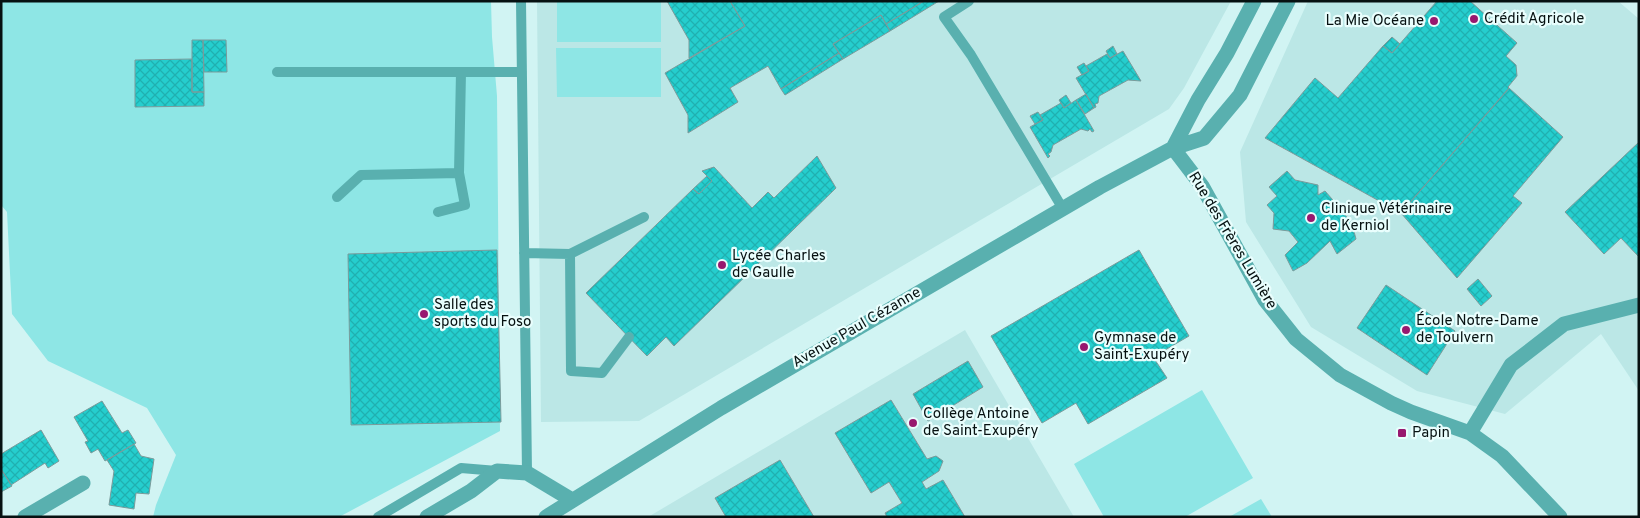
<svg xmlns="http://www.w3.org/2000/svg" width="1640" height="518" font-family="Overpass,sans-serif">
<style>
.built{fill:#bbe7e6}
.green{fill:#8ee6e5}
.building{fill:url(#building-cross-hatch);stroke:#7b9b9b}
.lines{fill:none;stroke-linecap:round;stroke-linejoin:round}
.lane{stroke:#59b0af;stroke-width:10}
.street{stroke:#59b0af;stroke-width:15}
.poi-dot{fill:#98186f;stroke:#e9fefd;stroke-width:2}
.labels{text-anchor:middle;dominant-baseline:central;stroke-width:4.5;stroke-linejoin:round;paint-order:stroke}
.poi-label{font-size:15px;fill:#061111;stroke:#e9fefd;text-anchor:start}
.street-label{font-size:15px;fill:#061111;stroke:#e9fefd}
</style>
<defs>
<pattern id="building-cross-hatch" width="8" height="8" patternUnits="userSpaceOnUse" patternTransform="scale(1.25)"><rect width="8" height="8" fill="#25cece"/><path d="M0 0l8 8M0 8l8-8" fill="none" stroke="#20b0b0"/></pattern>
</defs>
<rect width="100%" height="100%" fill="#d1f4f3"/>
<path class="built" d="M537,1H1231L1184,88L1169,109L639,421L541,422Z
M1308,1H1618L1639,19V391L1601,334L1505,414L1417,391L1311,327L1246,222L1240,152Z
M965,330L1074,517H648Z"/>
<path class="green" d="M1,1H491L492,37L497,96L500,431L339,517H153L156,505L176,455L147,408L48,361L12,314L7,212L1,205Z
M557,1H661V42H557Z
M556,48H661V97H557Z
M1202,390L1253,478L1185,517H1104L1074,464Z
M1261,499L1272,517H1229Z"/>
<path class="building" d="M667,1H730L745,26L689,58V40Z
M730,1H924L886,24L881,15L833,44L839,53L781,89L768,66L730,88L738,102L688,133V115L665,73L745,26Z
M924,1H939L890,31L886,24Z
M1437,1H1470L1517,43L1506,56L1516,65L1517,76L1508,87L1509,88L1401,213L1265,138L1315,78L1338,98L1383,46L1392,53Z
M881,15L890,31L843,59L833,44Z
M1392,37L1400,44L1392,53L1383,46Z
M192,40H203L204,92H192Z
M203,40H226L227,72H204Z
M1113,46L1117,54L1110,58L1106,51Z
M1123,51L1141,81L1128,80L1099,96L1098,103L1095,104L1096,107L1094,108L1076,78L1089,71L1086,66L1107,54L1110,58Z
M839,53L843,59L785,95L781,89Z
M192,59V92H204V106L135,107V60Z
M1084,63L1089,71L1082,75L1077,67Z
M1509,88L1563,137L1513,196L1522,203L1457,278L1401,213Z
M1086,94L1094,108L1085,114L1076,100Z
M1066,95L1071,103L1064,108L1059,100Z
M1076,100L1094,131L1092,132L1090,129L1088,131L1081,129L1053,145L1051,152L1048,154L1050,156L1048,158L1030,127L1043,120L1040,115L1061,103L1064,108Z
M1038,112L1043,120L1035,124L1030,116Z
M1639,142V257L1621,238L1604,254L1565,212Z
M817,156L836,188L674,346L666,337L647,356L586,293L693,189L699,194L712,181L702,171L714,167L752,208L768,192L774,198Z
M1287,171L1295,180L1318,185V195L1325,191L1339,207L1352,224L1356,239L1337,254L1330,241L1307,263L1293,271L1285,255L1298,242L1289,231L1273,229L1274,213L1267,205L1277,196L1269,187Z
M707,176L712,181L699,194L693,189Z
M497,250L501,422L351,425L348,254Z
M1139,250L1189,336L1153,357L1167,378L1088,424L1076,403L1042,423L991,336Z
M1478,279L1492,296L1481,306L1467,289Z
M1386,285L1455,331L1427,375L1357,328Z
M968,361L983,387L928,421L913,394Z
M891,400L927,459L936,456L943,461L939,471L922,482L926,489L943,480L965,517H887L885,513L902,503L889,482L871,493L835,433Z
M102,401L122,433L128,430L136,443L105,461L98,449L91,453L85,442L88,441L74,417Z
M41,430L59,461L48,468L45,463L11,485L1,469V454Z
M134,444L141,456L154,459L149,494L136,493L134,509L109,505L114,471L107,460Z
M780,460L814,517H726L715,498Z
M1,469L12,486L1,492Z"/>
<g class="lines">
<path class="lane" d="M521,1L527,473
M969,1L944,17L971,55L1063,209
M277,72H522
M337,197L361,175L459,173L461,72
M438,212L465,205L459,173
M524,253L570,254L644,217
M570,254L571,371L602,373L629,337
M378,517L461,468L497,471"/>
<path class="street" d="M1173,148L1202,186L1265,300L1296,339L1340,375L1391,403L1411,412L1470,433L1502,456L1560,517
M1173,148L1198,100L1227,53L1254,1
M1470,433L1511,365L1564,324L1639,305
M25,517L83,483
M427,517L471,491L497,471L527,473L572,500
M546,517L721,408L1100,187L1173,148L1204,138L1240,95L1288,1"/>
</g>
<g class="poi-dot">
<circle cx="1474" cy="19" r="5"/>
<circle cx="1434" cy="21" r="5"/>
<circle cx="1311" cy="218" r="5"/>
<circle cx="722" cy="265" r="5"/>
<circle cx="424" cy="314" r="5"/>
<circle cx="1406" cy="330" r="5"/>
<circle cx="1084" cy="347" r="5"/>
<circle cx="913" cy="423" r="5"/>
<rect x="1397" y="428" width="10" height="10" rx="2.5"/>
</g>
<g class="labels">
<g class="poi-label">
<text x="1484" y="19">Crédit Agricole</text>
<text x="1424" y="21" text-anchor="end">La Mie Océane</text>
<text x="1321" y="209">Clinique Vétérinaire<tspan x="1321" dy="17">de Kerniol</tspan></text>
<text x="732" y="256">Lycée Charles<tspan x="732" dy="17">de Gaulle</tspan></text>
<text x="434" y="305">Salle des<tspan x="434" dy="17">sports du Foso</tspan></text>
<text x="1416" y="321">École Notre-Dame<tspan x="1416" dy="17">de Toulvern</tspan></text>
<text x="1094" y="338">Gymnase de<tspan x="1094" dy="17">Saint-Exupéry</tspan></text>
<text x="923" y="414">Collège Antoine<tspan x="923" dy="17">de Saint-Exupéry</tspan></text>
<text x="1412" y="433">Papin</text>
</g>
<g class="street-label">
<text transform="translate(1232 241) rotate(59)">Rue des Frères Lumière</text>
<text transform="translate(857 328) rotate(-30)">Avenue Paul Cézanne</text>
</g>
</g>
<rect width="1640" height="518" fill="none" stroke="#061111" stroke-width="5"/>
</svg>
